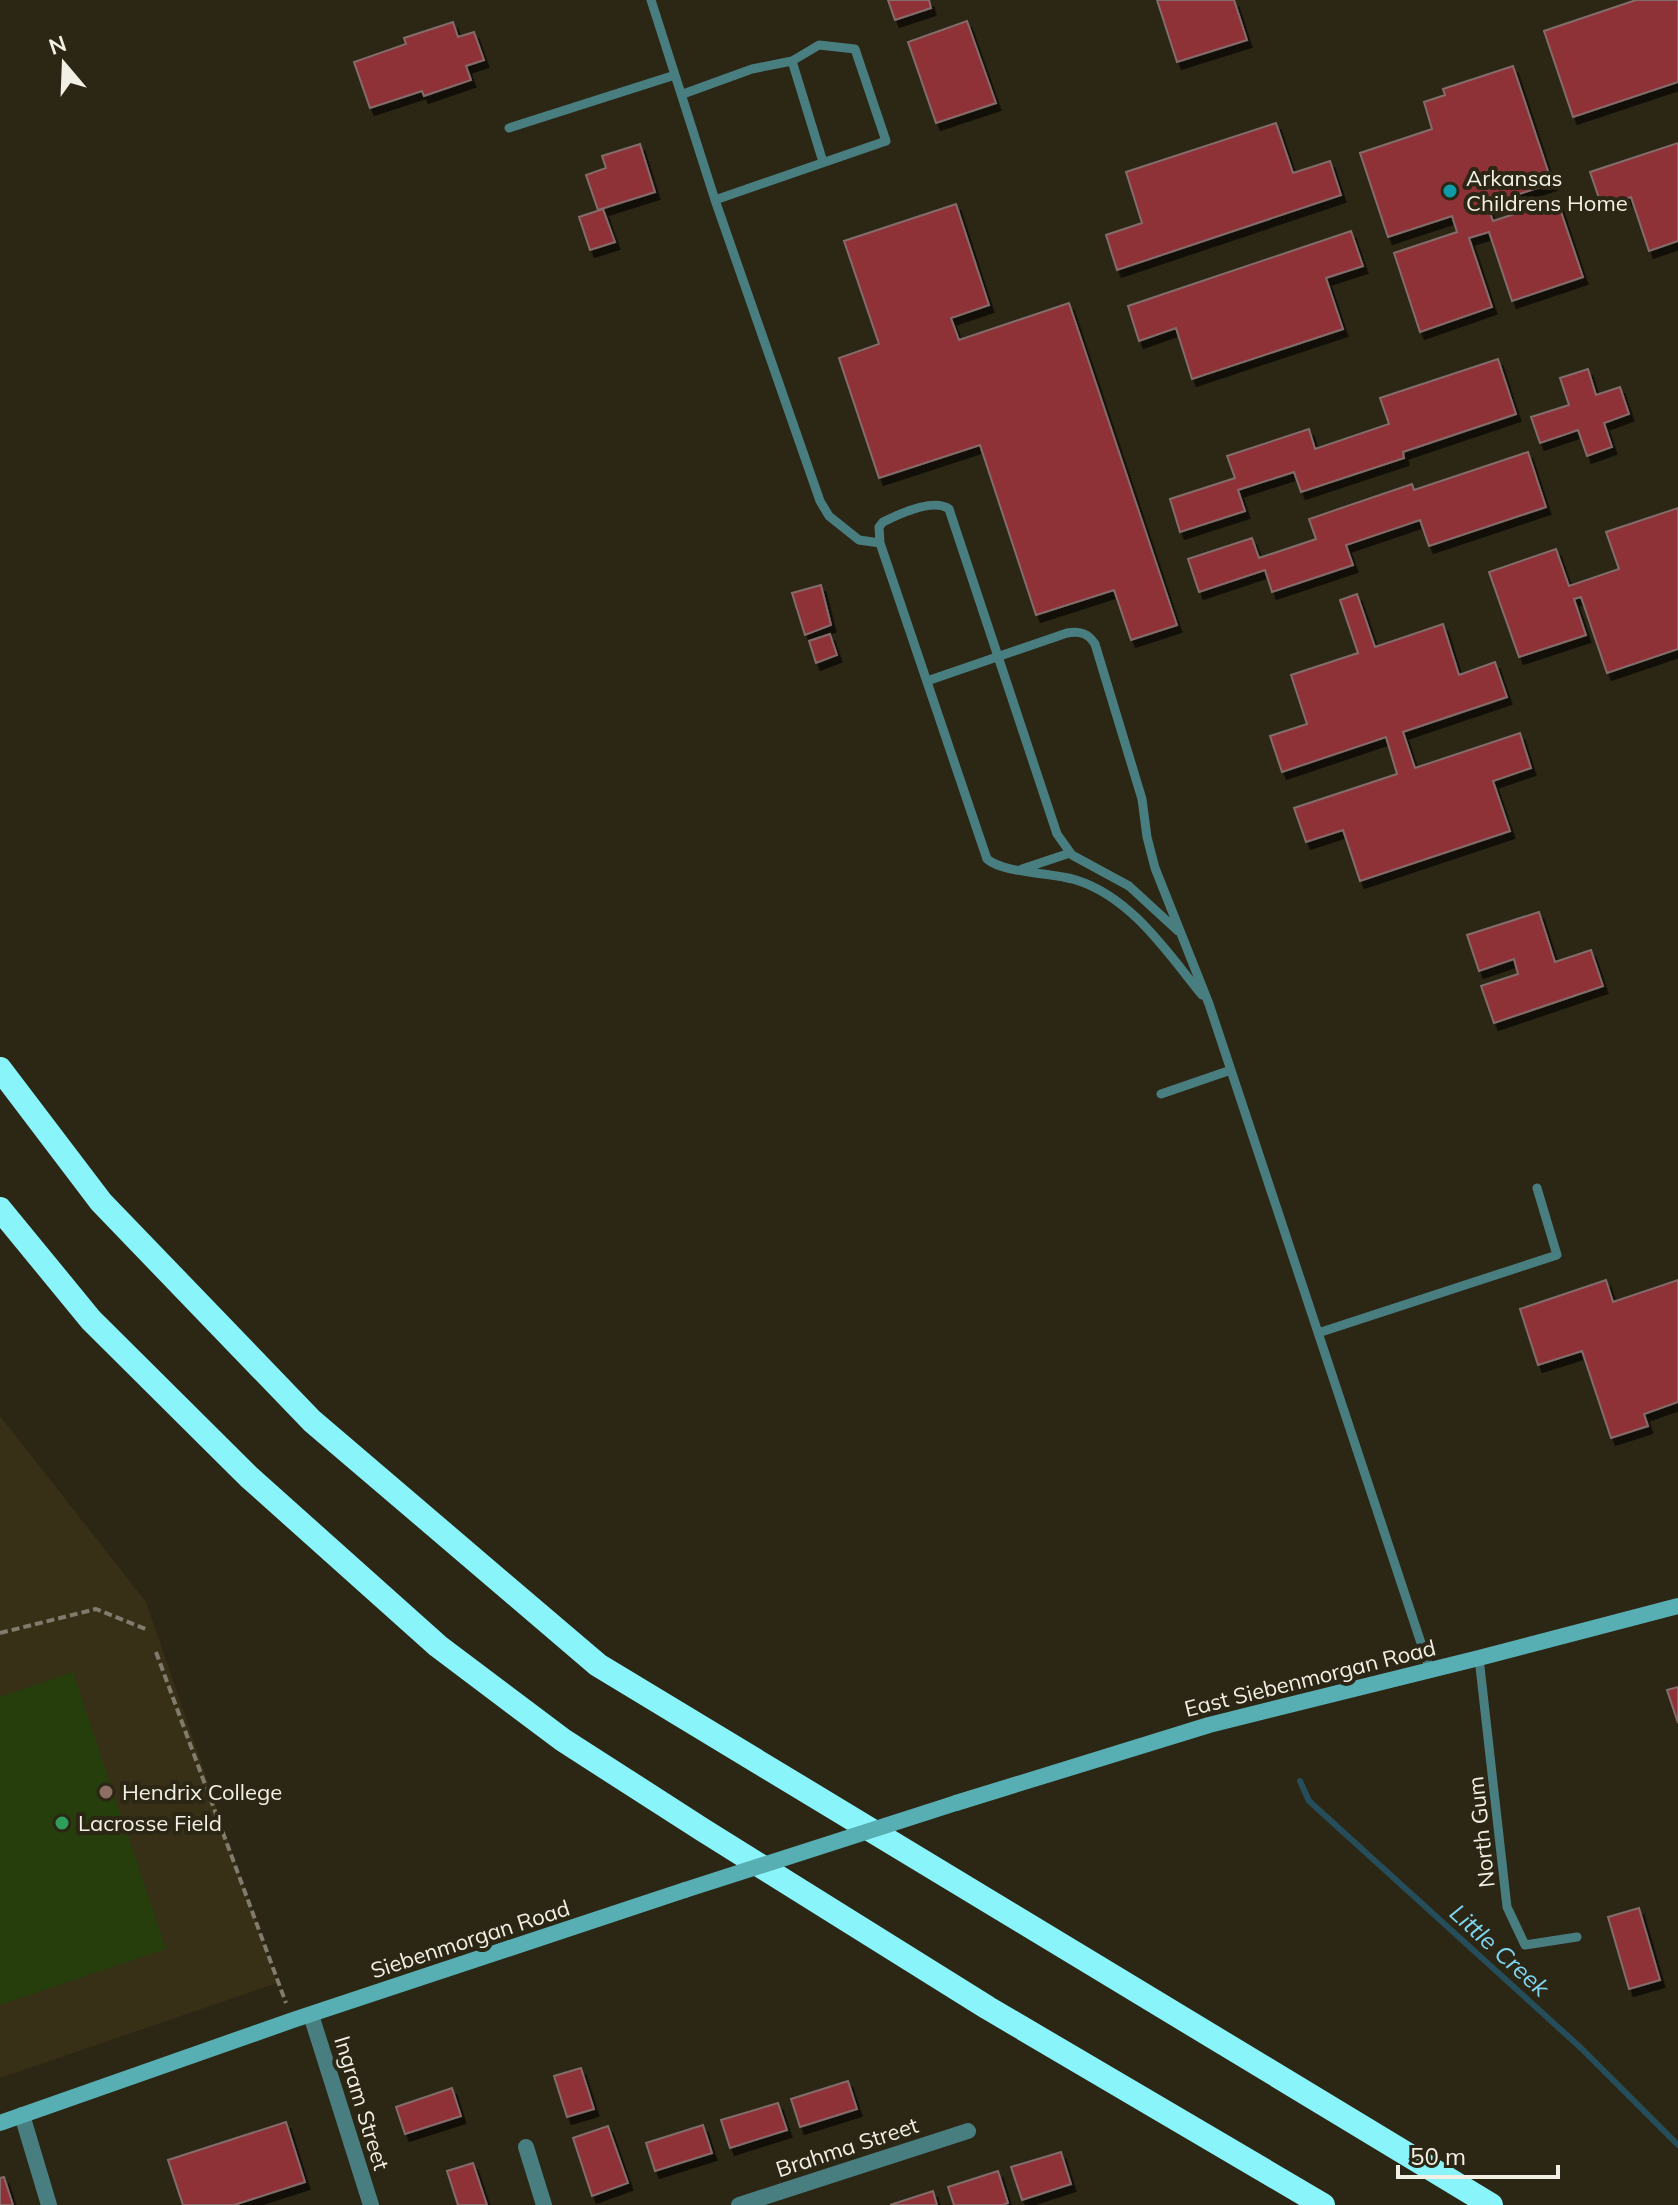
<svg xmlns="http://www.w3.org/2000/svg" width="1678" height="2205" font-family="Mulish,sans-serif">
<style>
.built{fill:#373017}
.green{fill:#263e0b}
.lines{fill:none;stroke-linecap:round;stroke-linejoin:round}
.stream{stroke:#254d5a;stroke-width:6}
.building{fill:#8e3237;stroke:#836c6b;stroke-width:2;filter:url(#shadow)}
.path{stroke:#807b6d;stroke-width:4;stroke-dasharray:8 4;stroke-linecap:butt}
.lane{stroke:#497e81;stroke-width:9}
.street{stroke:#497e81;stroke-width:16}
.secondary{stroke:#57afb4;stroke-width:16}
.highway{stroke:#89f4fa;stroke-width:24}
.secondary-bridge{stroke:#57afb4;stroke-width:16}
.culture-dot{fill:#0f9aa8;stroke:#2c2615;stroke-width:3}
.education-dot{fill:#8d6e63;stroke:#2c2615;stroke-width:3}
.leisure-dot{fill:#2e9e5b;stroke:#2c2615;stroke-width:3}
.labels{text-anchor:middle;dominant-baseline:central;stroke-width:8;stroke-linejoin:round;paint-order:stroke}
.poi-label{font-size:22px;fill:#f2efe4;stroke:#2c2615;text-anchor:start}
.street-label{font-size:22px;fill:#f2efe4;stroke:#2c2615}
.water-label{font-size:24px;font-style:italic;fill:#7ed5f2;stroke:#2c2615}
</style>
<defs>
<filter id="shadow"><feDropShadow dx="4.5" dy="7" stdDeviation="0" flood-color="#0009"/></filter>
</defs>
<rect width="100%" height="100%" fill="#2c2615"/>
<path class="built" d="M0,1416L146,1602L277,1983L0,2078Z"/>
<path class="green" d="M73,1672L166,1949L0,2005V1697Z"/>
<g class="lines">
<path class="stream" d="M1300,1781L1309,1801L1581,2048L1678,2145"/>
</g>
<path class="building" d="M888,0H929L931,8L895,20Z
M1157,0H1234L1247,40L1177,62Z
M1636,0H1678V82L1573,117L1544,31Z
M967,21L996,103L936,123L908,42Z
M453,22L458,37L474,32L484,60L466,66L471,80L424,96L422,91L370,108L354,62L406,44L404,38Z
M1513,66L1552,183L1487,205L1493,221L1557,200L1583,277L1512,301L1489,232L1469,238L1492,307L1420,332L1394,253L1457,232L1452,216L1388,237L1360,153L1432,129L1424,102L1445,95L1443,89Z
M1276,123L1293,173L1330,161L1341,195L1117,270L1106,235L1142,223L1126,172Z
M1678,143V241L1649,251L1631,197L1602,207L1590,172Z
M640,144L655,192L598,210L586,175L606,168L602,156Z
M956,204L989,305L951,318L959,340L1069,303L1177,625L1131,640L1114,590L1036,615L980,445L879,478L839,358L879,344L844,241Z
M603,209L615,242L590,250L579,217Z
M1351,231L1363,266L1326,278L1343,329L1192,379L1176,328L1139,341L1128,306Z
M1498,359L1516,414L1403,452L1404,458L1301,492L1294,472L1238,490L1245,511L1180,532L1170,499L1235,478L1227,456L1309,429L1315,449L1389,424L1380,398Z
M1588,369L1596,395L1620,387L1629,414L1604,423L1612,447L1587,456L1578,430L1540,443L1531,417L1569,405L1560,378Z
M1528,452L1546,507L1429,546L1420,520L1346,545L1353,565L1272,592L1265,570L1199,592L1188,559L1252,538L1259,558L1316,539L1309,519L1412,484L1414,490Z
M1678,508V649L1607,673L1581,597L1574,599L1586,635L1519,657L1489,572L1556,549L1569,586L1619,569L1606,532Z
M821,585L831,625L805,635L792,593Z
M1357,594L1375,647L1443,624L1459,675L1495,662L1507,697L1403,732L1415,768L1520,733L1531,768L1493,781L1510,831L1360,881L1343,830L1306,842L1294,808L1397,774L1386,737L1282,772L1270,736L1307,724L1291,675L1358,653L1340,600Z
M830,634L837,655L816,663L809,641Z
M1539,912L1555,962L1591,950L1603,986L1494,1023L1481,986L1518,974L1514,959L1479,971L1467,935Z
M1606,1280L1613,1302L1678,1280V1402L1644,1414L1648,1426L1611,1438L1582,1351L1538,1365L1520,1309Z
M1678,1687V1723L1667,1690Z
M1639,1908L1660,1980L1629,1989L1608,1917Z
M581,2068L594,2109L567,2117L554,2076Z
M848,2081L857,2109L800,2127L791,2099Z
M452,2088L461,2116L405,2134L396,2107Z
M778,2103L787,2130L730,2148L721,2120Z
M286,2122L305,2182L234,2205H183L168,2160Z
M703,2125L712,2153L655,2171L646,2143Z
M608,2126L628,2183L592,2196L573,2138Z
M1061,2152L1071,2184L1022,2200L1011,2167Z
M473,2163L487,2205H458L447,2171Z
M998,2171L1008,2203L1003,2205H954L948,2187Z
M4,2177L13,2205H0V2178Z
M933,2191L937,2205H890Z"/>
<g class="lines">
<path class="path" d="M0,1633L96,1609L148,1630
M156,1652L286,2003"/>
<path class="lane" d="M651,0L715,200L820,501L829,516L859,540L880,543
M683,94L752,69L792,61
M509,128L675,75
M715,200L886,141L855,49L819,45L792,61L823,162
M927,681L1067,633C1080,631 1088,633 1095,644L1142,799L1147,837L1155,868L1209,1004L1430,1670
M1022,869L1070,853
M1178,931L1129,886L1072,855L1057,834L949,509C934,498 899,514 883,522L879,527L880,543L987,859C1005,874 1051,872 1076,880C1131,897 1167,952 1202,995
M1161,1094L1231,1070
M1318,1333L1557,1255L1537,1188
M1479,1658L1507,1907L1525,1945L1577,1937"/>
<path class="street" d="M311,2015L371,2205
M22,2115L49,2205
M526,2147L544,2205
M739,2205L968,2131"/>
<path class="secondary" d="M956,1803L1209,1725L1479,1658L1678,1606
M0,2123L293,2020L685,1890"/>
<path class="highway" d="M0,1069L101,1202L312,1421L598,1665L1491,2205
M0,1209L91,1320L249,1477L438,1646L563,1740L703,1830L988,2008L1323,2205"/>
<path class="secondary-bridge" d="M685,1890L956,1803"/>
</g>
<circle class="culture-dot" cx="1450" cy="191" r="8"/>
<circle class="education-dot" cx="106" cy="1792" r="8"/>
<circle class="leisure-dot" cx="62" cy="1823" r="8"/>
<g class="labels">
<g class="poi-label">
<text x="1466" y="178">Arkansas<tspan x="1466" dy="25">Childrens Home</tspan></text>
<text x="122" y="1792">Hendrix College</text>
<text x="78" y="1823">Lacrosse Field</text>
</g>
<g class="street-label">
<text transform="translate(1310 1678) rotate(-14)">East Siebenmorgan Road</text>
<text transform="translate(1481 1832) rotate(-96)">North Gum</text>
<text transform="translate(470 1939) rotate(-18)">Siebenmorgan Road</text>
<text transform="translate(362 2103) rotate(73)">Ingram Street</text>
<text transform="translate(847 2147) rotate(-18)">Brahma Street</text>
</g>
<g class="water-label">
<text transform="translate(1500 1950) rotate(42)">Little Creek</text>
</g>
</g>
<g transform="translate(64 64) rotate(341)" stroke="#2c2615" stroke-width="6" paint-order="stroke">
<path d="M0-6L14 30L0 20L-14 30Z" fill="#f2efe4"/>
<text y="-12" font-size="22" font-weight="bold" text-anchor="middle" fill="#f2efe4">N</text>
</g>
<path d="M1398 2165v12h160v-12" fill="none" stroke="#f2efe4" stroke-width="4"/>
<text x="1410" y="2165" font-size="24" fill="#f2efe4" stroke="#2c2615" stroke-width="6" paint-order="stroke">50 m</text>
</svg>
